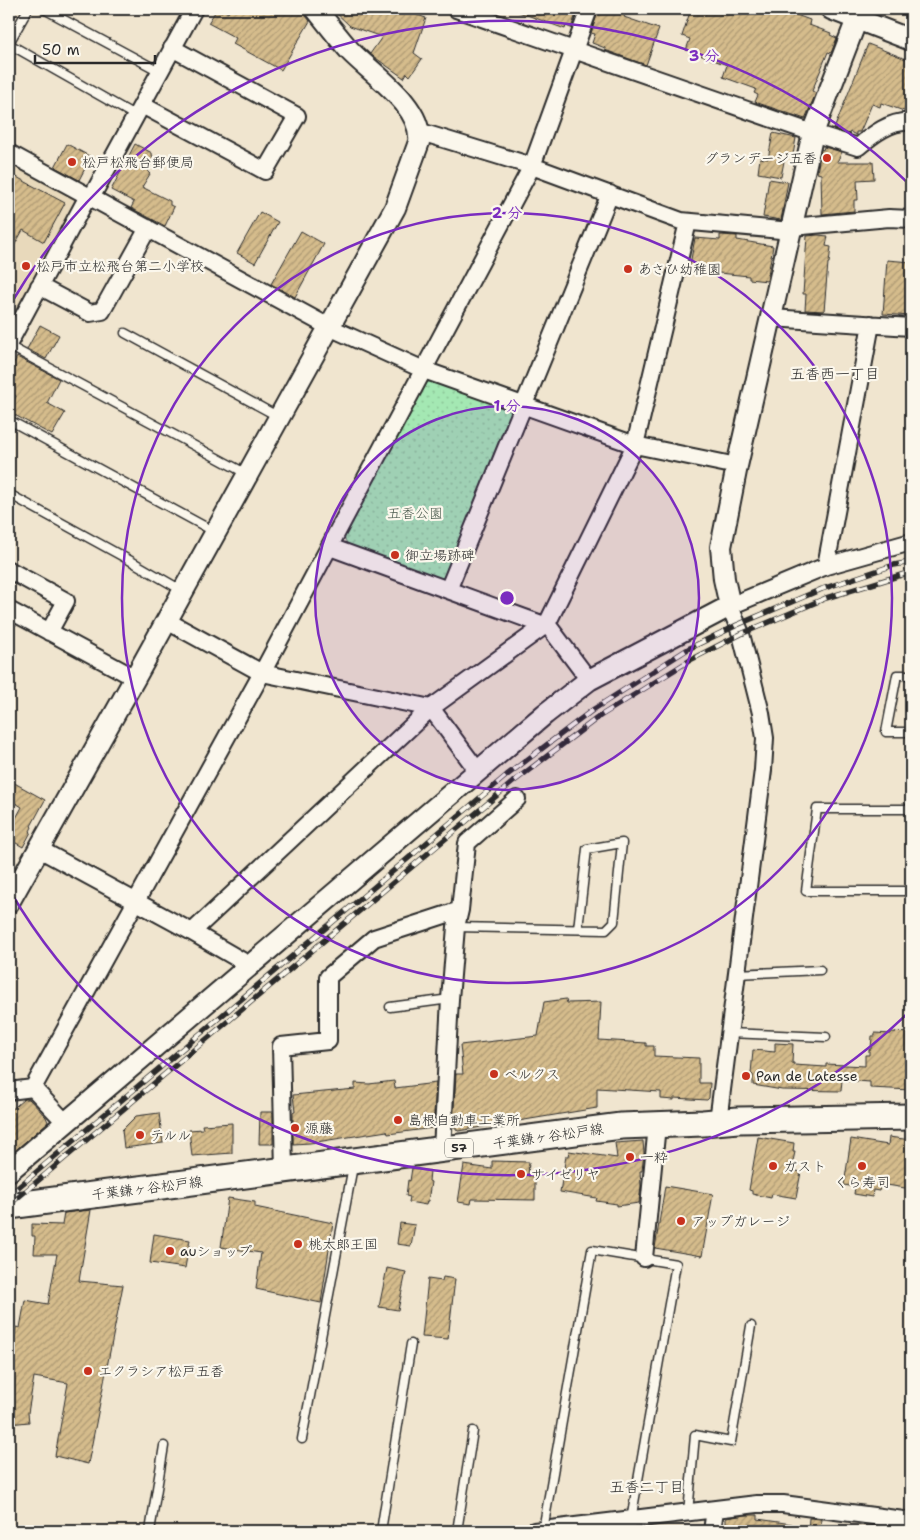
<svg xmlns="http://www.w3.org/2000/svg" width="920" height="1540" font-family="'Shantell Sans','Klee One',sans-serif">
<style>
.built{fill:#e8d9bb}
.park{fill:url(#park-dots);stroke:#688a6f}
.building{fill:url(#building-hatch);stroke:#2b2b2b}
.lines{fill:none;stroke-linecap:round;stroke-linejoin:round}
.service-casing{stroke:#2b2b2b;stroke-width:11}
.minor-casing{stroke:#2b2b2b;stroke-width:20}
.tertiary-casing{stroke:#2b2b2b;stroke-width:24}
.primary-casing{stroke:#2b2b2b;stroke-width:29}
.service{stroke:#fbf7ec;stroke-width:8}
.minor{stroke:#fbf7ec;stroke-width:16}
.tertiary{stroke:#fbf7ec;stroke-width:20}
.primary{stroke:#fbf7ec;stroke-width:25}
.rail-casing{stroke:#2b2b2b;stroke-width:5.5}
.rail{stroke:#fbf7ec;stroke-width:4;stroke-dasharray:11;stroke-linecap:butt}
.ring{fill:none;stroke:#7b2cbf;stroke-width:2.5}
.poi-dot{fill:#c8321e;stroke:#fbf7ec;stroke-width:2}
.labels{text-anchor:middle;dominant-baseline:central;stroke-width:4.5;stroke-linejoin:round;paint-order:stroke}
.shield{fill:#fbf7ec;stroke:#696865;stroke-width:1}
.shield-label{font-size:12px;font-weight:bold;fill:#2b2b2b}
.poi-label{font-size:14px;fill:#2b2b2b;stroke:#fbf7ec;text-anchor:start}
.park-label{font-size:14px;fill:#495a4d;stroke:#fbf7ec}
.street-label{font-size:14px;fill:#2b2b2b;stroke:#fbf7ec}
.neighbourhood-label{font-size:15px;fill:#2b2b2b;stroke:#fbf7ec}
.centre{fill:#7b2cbf;stroke:#fbf7ec;stroke-width:2.5}
.ring-label{font-size:15px;text-anchor:middle;font-weight:bold;fill:#7b2cbf;stroke:#fbf7ec;stroke-width:4.5;stroke-linejoin:round;paint-order:stroke}
</style>
<defs>
<pattern id="park-dots" width="8" height="8" patternUnits="userSpaceOnUse" patternTransform="scale(1.25)"><rect width="8" height="8" fill="#a4e8b3"/><path d="M2 2h.1M6 6h.1" fill="none" stroke="#8dc79a" stroke-width="1.8" stroke-linecap="round"/></pattern>
<pattern id="building-hatch" width="6" height="6" patternUnits="userSpaceOnUse" patternTransform="scale(1.25)"><rect width="6" height="6" fill="#d5bc8c"/><path d="M-1 1l2-2M0 6l6-6M5 7l2-2" fill="none" stroke="#ad9973"/></pattern>
</defs>
<rect width="100%" height="100%" fill="#f0e5cf"/>
<filter id="ink" filterUnits="userSpaceOnUse"><feTurbulence type="fractalNoise" baseFrequency=".02" numOctaves="2"/><feDisplacementMap in="SourceGraphic" scale="10" xChannelSelector="R" yChannelSelector="G"/><feConvolveMatrix kernelMatrix="1 2 1 2 8 2 1 2 1" color-interpolation-filters="sRGB"/></filter>
<g filter="url(#ink)">
<path class="built" d="M9,158L71,192L76,204L9,328Z"/>
<path class="park" d="M435,380L511,408L513,417L445,581L347,544L344,536L425,383Z"/>
<path class="building" d="M217,9L222,12L223,10L228,13L230,9H304L306,16L310,21L281,70L233,44L236,38L208,23Z
M332,9H400L426,18L414,53L422,59L410,76L407,73L404,78L370,54L382,37L350,26Z
M517,9H578L571,28L566,26L565,29L516,11Z
M599,9H620L619,12L625,15L624,17L659,29L646,65L605,50V48L592,43L595,34L591,33Z
M691,9H780L810,20L809,25L831,33L830,35L837,38L831,53L828,52L812,91L816,93L805,119L755,102L758,95L754,93L756,89L723,77L727,65L686,50L690,39L682,36Z
M868,44L911,61V112H907L881,103L880,107L872,104L860,132H856V135L850,132L849,134L834,129Z
M773,133L796,138L793,155L788,154V157L785,156L781,177L758,173L760,158L768,159Z
M67,144L91,157L79,180L55,167Z
M135,144L152,153L153,161L148,172L150,174L142,187L170,201V205L174,207L165,226L131,208L134,202L111,190Z
M824,147L842,152L837,162H873L874,179L857,180L858,200H854V211L822,214L821,174L817,173L821,149L823,150Z
M9,173L65,203L44,242L23,230L9,255Z
M769,179L788,182L781,220L763,217Z
M260,212L278,222L255,263L237,253Z
M301,231L324,244L295,297L271,284Z
M720,235L737,236V240L773,246L767,281L749,279V276L689,270L695,238L720,240Z
M818,235L828,236L826,246L831,247L829,263H828L824,311L805,310L806,294H803L807,236Z
M887,260L911,262V316L883,314Z
M40,325L59,335L46,359L27,349Z
M17,357L59,379L47,403L65,413L52,435L9,412L16,396L9,392V372Z
M9,780L45,800L31,826L32,827L30,831L31,832L23,847L9,839V831L22,807L9,799Z
M566,999L567,1003L601,1002L599,1040L646,1043V1046H654V1056L699,1058V1083H710L709,1098L707,1100L674,1098V1100L661,1099V1092L597,1088V1108L458,1131L453,1125L456,1074H463L460,1045L538,1036L544,1002Z
M891,1032L911,1033V1090L870,1088V1082L842,1080L841,1091L782,1090L753,1085V1075L751,1074L753,1050L775,1052V1043L793,1044L792,1063H794V1065L826,1067V1064L865,1066V1055H869V1049H871L872,1036H875V1033L891,1034Z
M394,1081L395,1088L436,1083L433,1128L388,1134L387,1131L310,1143L293,1144V1112H295L293,1095L355,1089V1083L369,1084Z
M24,1099H29L46,1117L48,1122L9,1156V1112Z
M260,1112H273V1144H259Z
M159,1113L163,1143L124,1148L122,1130L136,1116Z
M232,1123V1153L192,1156L189,1130L203,1129L202,1125Z
M758,1137L794,1143L793,1152H795L791,1170L801,1172L796,1198L772,1194L771,1198L752,1194V1191L749,1190Z
M889,1137L911,1140V1189L881,1184L879,1191L873,1190L872,1197L854,1194L855,1187L844,1185L851,1139L888,1145Z
M643,1141L644,1153L642,1171H640L641,1186L639,1203L617,1206V1204L596,1201L597,1198L560,1192L566,1156H568L569,1151L617,1158L615,1143Z
M492,1161L529,1162L528,1176H535V1200L472,1199L471,1204L458,1202L464,1165L492,1169Z
M412,1168L430,1171L429,1181L431,1182L428,1201H427L426,1205L409,1202L410,1197L406,1196L408,1180L410,1181Z
M665,1186L713,1194L702,1256L655,1248Z
M228,1198L255,1202V1207L333,1223L321,1303L256,1289L261,1253L221,1247Z
M91,1210L79,1281L123,1285L88,1464L55,1456L68,1383L34,1377L28,1413L29,1422L9,1424V1338L14,1339L16,1327L20,1328L25,1300L48,1304L57,1254H34L35,1236H32V1224L62,1225L64,1213Z
M400,1223L415,1225L411,1246L397,1244Z
M154,1234L190,1240L185,1268L150,1263Z
M387,1268L406,1272L398,1310L379,1307Z
M443,1277L455,1279L448,1339L422,1337L428,1279L442,1281Z
M746,1515H758V1519L792,1524L791,1531H726V1518Z
M809,1518L821,1519L820,1531H808Z"/>
<g class="lines">
<g class="service-casing">
<path id="service" d="M44,9L161,72
M9,43L28,9
M9,44L136,116
M125,333L279,417
M9,346L247,474
M9,420L215,532
M9,494L131,561L183,591
M911,675H897L886,732H911
M911,809H817L806,891H911
M456,927L606,930L614,922L622,843L587,849L578,929
M736,974L820,970
M390,1007L450,999
M729,1033L826,1037
M302,1439L353,1166
M688,1513L695,1435L731,1442L751,1326
M543,1530L592,1250L676,1264L631,1520
M150,1531L164,1446
M381,1531L411,1344
M457,1531L473,1431"/>
</g>
<g class="minor-casing">
<path id="minor" d="M456,9L813,133L858,147C872,135 891,120 911,122
M142,105L265,171L297,116L172,48
M421,132L532,166L681,221L791,231
M9,153L329,327L424,370L635,445L737,466
M91,198L194,9
M792,227L889,218L911,219
M39,286L90,313L102,311L148,228
M771,318L911,327
M9,343L88,196
M330,547L544,625
M826,566L871,324
M9,570L66,601L49,632
M448,590L610,194
M9,610L135,678
M167,621L262,673L431,708L477,770
M547,624L589,680
M39,849L192,932L249,965
M192,932L431,708L547,624L635,445L688,222
M9,1091L33,1088
M718,1121L763,770L765,738L761,713L741,634L730,606L826,566L911,542
M65,1122L33,1088L262,673L532,166L589,9
M442,1150L450,999L456,927L460,910L467,843L517,799
M284,1170L281,1046L328,1041V977L374,938L460,910
M644,1258L657,1125
M534,1531L757,1504H783L911,1521
M712,1531L715,1510"/>
</g>
<g class="tertiary-casing">
<path id="tertiary" d="M831,9L911,40
M9,902L135,678L395,208L419,142C423,106 372,74 350,51C338,37 327,23 316,9
M9,1171L545,714L589,680L730,606L724,579L721,547L737,466L813,133L857,19"/>
</g>
<g class="primary-casing">
<path id="primary" d="M9,1206L621,1126L703,1123L738,1120L911,1117"/>
</g>
<use href="#service" class="service"/>
<use href="#minor" class="minor"/>
<use href="#tertiary" class="tertiary"/>
<use href="#primary" class="primary"/>
<g class="rail-casing">
<path id="rail" d="M9,1195L507,775L594,709L688,649L737,625L822,589L894,565L911,562
M9,1205L513,782L600,716L692,659L741,634L826,598L911,572"/>
</g>
<use href="#rail" class="rail"/>
</g>
</g>
<circle cx="507" cy="598" r="192" fill="#7b2cbf" fill-opacity=".12"/>
<g class="ring">
<circle cx="507" cy="598" r="192"/>
<circle cx="507" cy="598" r="385"/>
<path d="M908 1013A577 577 0 0 1 10 891M10 305A577 577 0 0 1 908 183"/>
</g>
<g class="poi-dot">
<circle cx="827" cy="158" r="5"/>
<circle cx="72" cy="162" r="5"/>
<circle cx="26" cy="266" r="5"/>
<circle cx="628" cy="269" r="5"/>
<circle cx="395" cy="555" r="5"/>
<circle cx="494" cy="1074" r="5"/>
<circle cx="746" cy="1076" r="5"/>
<circle cx="398" cy="1120" r="5"/>
<circle cx="295" cy="1128" r="5"/>
<circle cx="140" cy="1135" r="5"/>
<circle cx="630" cy="1157" r="5"/>
<circle cx="773" cy="1166" r="5"/>
<circle cx="862" cy="1166" r="5"/>
<circle cx="521" cy="1174" r="5"/>
<circle cx="681" cy="1221" r="5"/>
<circle cx="298" cy="1244" r="5"/>
<circle cx="170" cy="1251" r="5"/>
<circle cx="88" cy="1371" r="5"/>
</g>
<g class="labels">
<rect class="shield" x="445" y="1138.5" width="28" height="19" rx="4"/>
<g class="shield-label">
<text x="459" y="1148">57</text>
</g>
<g class="poi-label">
<text x="817" y="158" text-anchor="end">グランデージ五香</text>
<text x="82" y="162">松戸松飛台郵便局</text>
<text x="36" y="266">松戸市立松飛台第二小学校</text>
<text x="638" y="269">あさひ幼稚園</text>
<text x="405" y="555">御立場跡碑</text>
<text x="504" y="1074">ベルクス</text>
<text x="756" y="1076">Pan de Latesse</text>
<text x="408" y="1120">島根自動車工業所</text>
<text x="305" y="1128">源藤</text>
<text x="150" y="1135">テルル</text>
<text x="640" y="1157">一粋</text>
<text x="783" y="1166">ガスト</text>
<text x="531" y="1174">サイゼリヤ</text>
<text x="862" y="1182" text-anchor="middle">くら寿司</text>
<text x="691" y="1221">アップガレージ</text>
<text x="308" y="1244">桃太郎王国</text>
<text x="180" y="1251">auショップ</text>
<text x="98" y="1371">エクラシア松戸五香</text>
</g>
<g class="park-label">
<text x="415" y="513">五香公園</text>
</g>
<g class="street-label">
<text transform="translate(548 1136) rotate(-8)">千葉鎌ヶ谷松戸線</text>
<text transform="translate(147 1188) rotate(-7)">千葉鎌ヶ谷松戸線</text>
</g>
<g class="neighbourhood-label">
<text x="835" y="374">五香西一丁目</text>
<text x="647" y="1487">五香二丁目</text>
</g>
</g>
<circle cx="507" cy="598" r="8" class="centre"/>
<g class="ring-label">
<text x="704" y="61">3 分</text>
<text x="507" y="218">2 分</text>
<text x="507" y="411">1 分</text>
</g>
<rect width="920" height="1540" fill="none" stroke="#fbf7ec" stroke-width="30"/>
<rect x="15" y="15" width="890" height="1510" fill="none" stroke="#2b2b2b" stroke-width="2" filter="url(#ink)"/>
<path d="M35 55v8h120v-8" fill="none" stroke="#2b2b2b" stroke-width="2.5"/>
<text x="42" y="55" font-size="15" fill="#2b2b2b" stroke="#fbf7ec" stroke-width="4" paint-order="stroke">50 m</text>
</svg>
